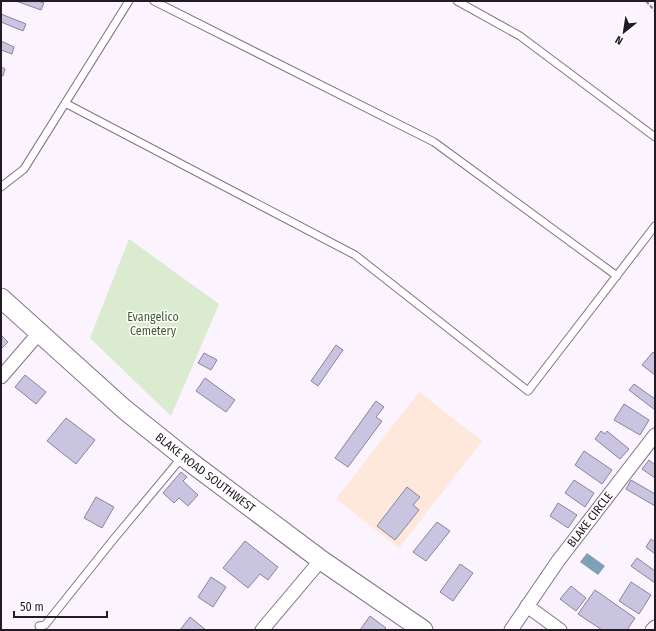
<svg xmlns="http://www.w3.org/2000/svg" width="656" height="631" font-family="'Fira Sans Condensed',sans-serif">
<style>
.industrial{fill:#fee7db}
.green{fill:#daebd0}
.water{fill:#7ea1b6}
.building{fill:#c9c4e0;stroke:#89849e}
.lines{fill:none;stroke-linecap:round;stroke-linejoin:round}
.lane-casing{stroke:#857389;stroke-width:9}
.street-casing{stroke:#857389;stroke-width:15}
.secondary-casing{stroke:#857389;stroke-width:21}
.path{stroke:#8b848d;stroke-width:2;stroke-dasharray:4 2;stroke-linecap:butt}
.lane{stroke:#fff;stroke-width:7}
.street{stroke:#fff;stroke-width:13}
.secondary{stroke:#fff;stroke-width:19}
.labels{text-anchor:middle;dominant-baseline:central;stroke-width:3;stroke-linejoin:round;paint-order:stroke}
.park-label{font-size:12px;fill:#425f30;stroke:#fff}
.street-label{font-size:12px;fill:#221b24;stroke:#fff}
</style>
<rect width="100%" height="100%" fill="#fbf3fd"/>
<path class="industrial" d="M419,392L482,441L399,548L336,499Z"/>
<path class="green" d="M129,239L219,304L171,416L90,338Z"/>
<path class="water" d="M587,553L605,566L598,575L580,562Z"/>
<path class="building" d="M16,1H38L44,3L41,10Z
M1,14L26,24L23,31L1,22Z
M1,41L14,47L12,54L1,50Z
M1,67L5,69L3,76L1,75Z
M1,335L8,342L1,349Z
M336,345L343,350L318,386L311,381Z
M653,352L655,354V375L642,365Z
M204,353L217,360L211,370L198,363Z
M25,375L46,392L36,404L15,387Z
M205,378L235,400L226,412L196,391Z
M634,384L655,399V410L629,390Z
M376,401L384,407L376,417L382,421L348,467L335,458Z
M624,404L649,420L640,435L614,420Z
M66,418L95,440L76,464L47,441Z
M601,431L605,434L607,431L629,449L620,459L595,439Z
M584,451L612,470L602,484L575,465Z
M649,460L655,465V478L642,469Z
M181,472L187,477L183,481L198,495L188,506L179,498L174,503L163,493Z
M574,480L594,493L585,507L565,493Z
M631,480L655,494V506L626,489Z
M407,487L420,497L413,505L419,510L395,540L377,526Z
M96,497L114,507L102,528L84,518Z
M558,503L577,515L568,528L550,516Z
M437,522L450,531L426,561L413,552Z
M651,539L655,542V554L646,547Z
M245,541L278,567L268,580L260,574L248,588L223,568Z
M637,558L655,571V583L631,566Z
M460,564L473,573L453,601L440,592Z
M211,577L226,587L213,607L198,597Z
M631,582L651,595L639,614L619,601Z
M571,586L586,598L576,611L560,599Z
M595,590L635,618L627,630H602L578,614Z
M370,616L386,628L384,630H360Z
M190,617L206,630H180Z"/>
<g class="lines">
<g class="lane-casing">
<path id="lane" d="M154,1L434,142L617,276
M457,1L520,36L655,137
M65,103L355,255L528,391L655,226
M1,187L24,169L129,1
M39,626L45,625L113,540L183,456"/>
</g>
<g class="street-casing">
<g id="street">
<path d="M1,377L39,333"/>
<path d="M527,606L560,630"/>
<path d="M262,630L321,560"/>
<path id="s1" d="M511,630L558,561L655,435"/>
<path d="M652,630L655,627"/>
</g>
</g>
<g class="secondary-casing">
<g id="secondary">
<path id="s2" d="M1,298L124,409L189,461L321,560L423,630"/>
</g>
</g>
<path class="path" d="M646,1L655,11"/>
<use href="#lane" class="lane"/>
<use href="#street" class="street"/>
<use href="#secondary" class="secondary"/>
</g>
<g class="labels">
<g class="park-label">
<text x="153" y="317">Evangelico<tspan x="153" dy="14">Cemetery</tspan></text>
</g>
<g class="street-label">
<text stroke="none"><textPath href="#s2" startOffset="269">BLAKE ROAD SOUTHWEST</textPath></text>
<text stroke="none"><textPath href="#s1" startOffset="136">BLAKE CIRCLE</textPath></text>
</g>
</g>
<rect width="656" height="631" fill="none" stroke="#221b24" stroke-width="4"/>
<g transform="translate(624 32) rotate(210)" stroke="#ffffff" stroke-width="3" paint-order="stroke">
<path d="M0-3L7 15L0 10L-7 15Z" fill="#221b24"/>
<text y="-6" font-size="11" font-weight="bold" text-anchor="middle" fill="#221b24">N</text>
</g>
<path d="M14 611v6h93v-6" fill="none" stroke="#221b24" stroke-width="2"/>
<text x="20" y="611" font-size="12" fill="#221b24" stroke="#ffffff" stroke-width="3" paint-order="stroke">50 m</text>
</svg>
